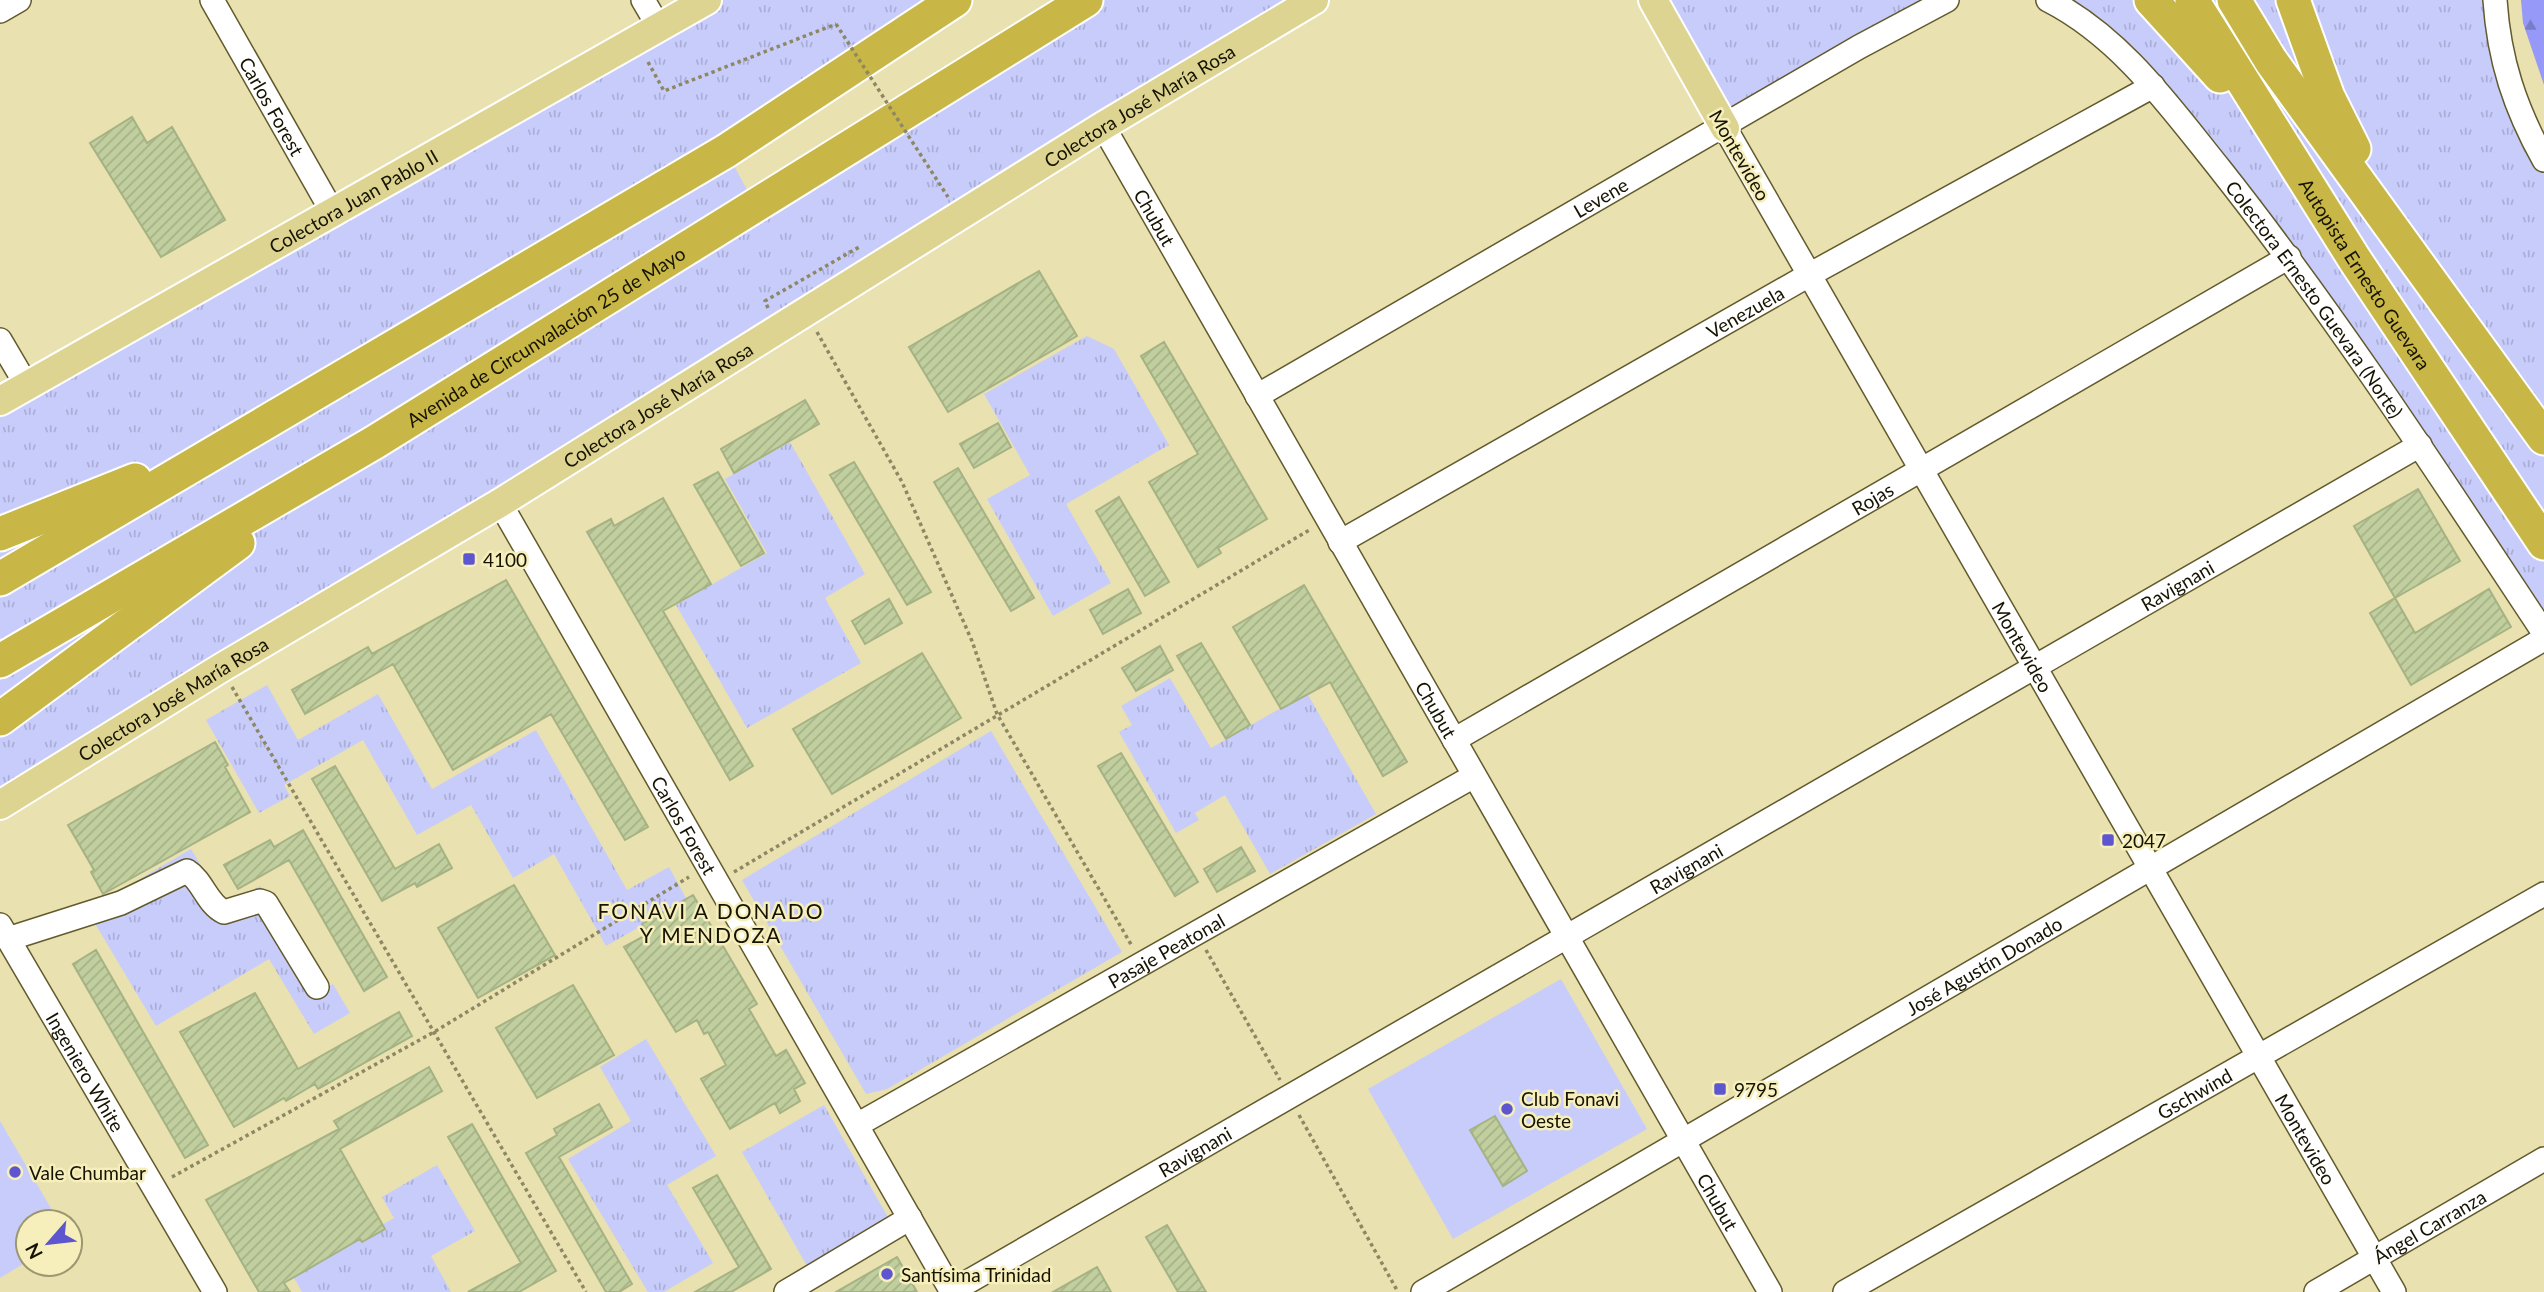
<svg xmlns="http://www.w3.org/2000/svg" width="2544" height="1292" font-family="Lato,sans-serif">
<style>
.grass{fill:url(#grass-tufts)}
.forest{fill:url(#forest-firs)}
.garden{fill:#c7ccfb}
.building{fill:url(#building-hatch);stroke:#a5b283;stroke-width:2}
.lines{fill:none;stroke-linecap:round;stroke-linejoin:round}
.minor-casing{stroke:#625a2c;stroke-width:26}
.major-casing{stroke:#fff;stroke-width:32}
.highway-casing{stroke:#fff;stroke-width:37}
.path{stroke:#8d8763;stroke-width:3.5;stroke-dasharray:3.5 3.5;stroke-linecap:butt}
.minor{stroke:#fff;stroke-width:23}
.major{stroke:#ded491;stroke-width:28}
.highway{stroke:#c8b747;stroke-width:33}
.path-bridge{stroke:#8d8763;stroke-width:3.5;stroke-dasharray:3.5 3.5;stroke-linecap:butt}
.poi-dot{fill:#5d56ce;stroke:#f6efbb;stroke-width:2.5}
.labels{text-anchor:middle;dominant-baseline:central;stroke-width:5;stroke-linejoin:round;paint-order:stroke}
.street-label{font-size:19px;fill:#161302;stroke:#f6efbb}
.poi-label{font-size:19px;fill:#161302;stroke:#f6efbb;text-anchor:start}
.neighbourhood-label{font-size:21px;letter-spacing:2px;fill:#161302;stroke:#f6efbb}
</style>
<defs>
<pattern id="grass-tufts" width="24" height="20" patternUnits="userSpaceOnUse" patternTransform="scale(1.75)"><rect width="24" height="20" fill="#c7ccfb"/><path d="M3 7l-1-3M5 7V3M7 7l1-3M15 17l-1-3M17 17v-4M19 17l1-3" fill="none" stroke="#aaaed6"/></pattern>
<pattern id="forest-firs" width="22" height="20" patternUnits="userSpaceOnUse" patternTransform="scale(1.75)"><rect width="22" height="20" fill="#9699f7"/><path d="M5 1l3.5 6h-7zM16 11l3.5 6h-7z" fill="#797cc6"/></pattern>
<pattern id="building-hatch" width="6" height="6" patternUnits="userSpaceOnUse" patternTransform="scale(1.75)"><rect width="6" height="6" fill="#c1cf9f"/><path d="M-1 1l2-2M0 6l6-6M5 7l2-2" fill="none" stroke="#a5b187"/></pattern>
</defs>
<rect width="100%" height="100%" fill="#e9e1af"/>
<path class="grass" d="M707,0H955L726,151L757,208L1086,0H1314L0,805V401Z
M1653,0H1947L1725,128Z
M2048,0H2495L2544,160V633L2153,86Z
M1087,336L1114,349L1169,445L1066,504L1111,583L1053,616L987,499L1030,475L984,394Z
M790,442L865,574L825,598L861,663L747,728L676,605L767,553L725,479Z
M1170,678L1211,748L1307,693L1376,814L1270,874L1225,795L1195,813L1199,820L1176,833L1119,732L1132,725L1121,706Z
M267,685L298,740L378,694L432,789L536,730L627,890L669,867L687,900L606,946L554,854L513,878L471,805L417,835L363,740L284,785L290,796L259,813L206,720Z
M991,731L1122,952L887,1089L866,1094L742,880Z
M191,849L225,906L260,886L321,990L333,984L350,1013L314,1034L269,959L156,1026L87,910Z
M646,1039L716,1156L667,1185L713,1263L664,1292H648L568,1159L631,1121L600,1067Z
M824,1105L889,1219L807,1266L742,1152Z
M437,1165L475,1231L431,1256L451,1292H302L293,1276L394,1218L382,1197Z"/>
<path class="forest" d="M2521,0H2544V85L2523,23Z"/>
<path class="garden" d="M1561,979L1647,1129L1453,1239L1368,1089Z
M0,1121L59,1222H28V1261L0,1278Z"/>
<path class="building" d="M132,117L147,143L172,127L225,220L161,257L90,143Z
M1039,271L1077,336L948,412L909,347Z
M1164,342L1267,519L1218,548L1221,553L1198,567L1149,482L1198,454L1141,356Z
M805,400L819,424L734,473L721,449Z
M998,423L1011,447L974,468L960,444Z
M854,462L931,592L907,605L830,475Z
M958,468L1034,598L1011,611L934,482Z
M718,472L764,553L741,566L694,485Z
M2418,489L2460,561L2395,598L2354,526Z
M1119,497L1169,582L1145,596L1096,511Z
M663,498L711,584L663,611L753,766L730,780L587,532L611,519L614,526Z
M506,580L648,827L625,840L551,714L453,770L393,664L305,714L292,690L368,647L372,654Z
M1304,585L1407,762L1383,776L1330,682L1281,709L1233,627Z
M1128,589L1141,613L1103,634L1090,610Z
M2489,589L2511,627L2411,685L2370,613L2395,598L2415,633Z
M889,599L902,623L865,644L852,621Z
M1201,643L1250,725L1226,739L1177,656Z
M1160,646L1173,670L1136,691L1122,668Z
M922,653L961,718L832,794L793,729Z
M215,742L228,765L225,767L250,812L103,894L91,872L94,870L68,825Z
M1121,753L1198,882L1175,896L1098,766Z
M335,766L395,869L439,844L452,868L417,887L415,883L382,901L312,779Z
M303,830L387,977L364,991L289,860L238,889L224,865L270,840L274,847Z
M1241,847L1255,871L1217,892L1204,869Z
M514,885L555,955L478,998L438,928Z
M693,895L757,1004L749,1009L776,1056L786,1050L805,1083L794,1089L800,1101L780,1113L775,1103L730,1129L701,1079L726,1065L708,1032L704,1034L697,1020L676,1032L624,947L648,934L642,924Z
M96,950L208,1145L185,1158L73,964Z
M573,985L614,1055L537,1098L496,1028Z
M255,993L298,1069L399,1012L412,1036L318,1089L315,1084L286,1101L284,1098L234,1127L180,1032Z
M429,1067L442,1091L340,1149L385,1229L362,1242L360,1239L284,1283L290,1292H259L206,1200L339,1129L334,1121Z
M599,1104L612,1127L559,1157L632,1284L619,1292H606L526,1153L557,1135L554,1129Z
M1495,1116L1527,1171L1503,1186L1470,1130Z
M472,1124L556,1271L519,1292H468L521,1263L448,1137Z
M717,1175L771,1269L731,1292H695L739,1267L693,1188Z
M1167,1225L1206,1292H1178L1146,1237Z
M897,1257L917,1292H836Z
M1097,1267L1111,1292H1053Z"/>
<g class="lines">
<g class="minor-casing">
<g id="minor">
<path id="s1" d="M212,0L333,213"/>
<path d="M643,0L660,29"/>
<path id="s2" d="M2048,0C2121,37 2170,107 2220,169C2337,317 2440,476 2544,633"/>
<path d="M2495,0C2499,60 2515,108 2544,160"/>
<path d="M0,11L19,0"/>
<path id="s3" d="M1103,126L1770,1292"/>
<path id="s4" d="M1725,128L2394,1292"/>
<path d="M0,340L27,386"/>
<path id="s5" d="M1257,396L1859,47L1947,0"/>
<path id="s6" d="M500,503L952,1292"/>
<path id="s7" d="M1340,542L1809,275L2153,86"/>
<path id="s8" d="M1454,740L2289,257"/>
<path id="s9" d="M0,925L215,1292"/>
<path d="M8,939L121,903L187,871C203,881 207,904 224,912L260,901L266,903L317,987"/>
<path id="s10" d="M857,1125L1474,776"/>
<path id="s11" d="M952,1291L2420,445"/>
<path d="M786,1292L910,1218"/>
<path id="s12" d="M1423,1292L2544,639"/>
<path id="s13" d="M1845,1292L2544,894"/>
<path id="s14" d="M2316,1292L2544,1159"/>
</g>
</g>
<g class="major-casing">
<g id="major">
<path d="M1653,0L1725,128"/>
<path id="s15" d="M0,401L707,0"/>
<path id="s16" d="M0,805L221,668L500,503L1103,126L1314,0"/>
</g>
</g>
<g class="highway-casing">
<g id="highway">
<path d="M2151,0L2220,76"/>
<path id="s17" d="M2192,0L2355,260L2544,543"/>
<path d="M2234,0L2271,61L2544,438"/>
<path d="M2293,0L2328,97L2354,149"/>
<path d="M0,534L135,480"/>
<path d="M0,579L726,151L955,0"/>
<path id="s18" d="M0,661L375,442L1086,0"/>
<path d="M0,719L238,543"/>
</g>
</g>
<path class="path" d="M648,62L664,91L836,24
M768,308L765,301L861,246
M817,332L902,482L972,641L997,714L1132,946
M232,687L586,1292
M734,872L1311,529
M1206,950L1280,1080
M1299,1115L1398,1292
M172,1177L434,1032L689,877"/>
<use href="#minor" class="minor"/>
<use href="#major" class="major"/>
<use href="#highway" class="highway"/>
<path class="path-bridge" d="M836,24L948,197"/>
</g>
<g class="poi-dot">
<rect x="462" y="552" width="14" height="14" rx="3.5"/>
<rect x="2101" y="833" width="14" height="14" rx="3.5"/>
<rect x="1713" y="1082" width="14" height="14" rx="3.5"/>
<circle cx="1507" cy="1109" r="7"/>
<circle cx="15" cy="1172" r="7"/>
<circle cx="887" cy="1274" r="7"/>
</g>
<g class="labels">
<g class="street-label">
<text stroke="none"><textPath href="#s16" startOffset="1337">Colectora José María Rosa</textPath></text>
<text stroke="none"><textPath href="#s1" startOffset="122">Carlos Forest</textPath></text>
<text transform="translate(1740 155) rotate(60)">Montevideo</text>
<text stroke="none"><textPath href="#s5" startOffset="397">Levene</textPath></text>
<text stroke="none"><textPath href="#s15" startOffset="406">Colectora Juan Pablo II</textPath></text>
<text stroke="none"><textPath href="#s3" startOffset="105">Chubut</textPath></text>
<text stroke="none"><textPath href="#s17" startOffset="324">Autopista Ernesto Guevara</textPath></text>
<text stroke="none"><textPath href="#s2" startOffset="404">Colectora Ernesto Guevara (Norte)</textPath></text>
<text stroke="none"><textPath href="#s7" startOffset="466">Venezuela</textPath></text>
<text stroke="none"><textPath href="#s18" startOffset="635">Avenida de Circunvalación 25 de Mayo</textPath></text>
<text stroke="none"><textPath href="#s16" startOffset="770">Colectora José María Rosa</textPath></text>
<text stroke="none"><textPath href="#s8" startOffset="483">Rojas</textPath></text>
<text stroke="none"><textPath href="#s11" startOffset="1414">Ravignani</textPath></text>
<text stroke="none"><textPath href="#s4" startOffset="598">Montevideo</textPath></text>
<text stroke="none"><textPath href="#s16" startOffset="203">Colectora José María Rosa</textPath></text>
<text stroke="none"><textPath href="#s3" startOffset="672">Chubut</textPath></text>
<text stroke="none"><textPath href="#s6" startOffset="371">Carlos Forest</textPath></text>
<text stroke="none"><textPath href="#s11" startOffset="847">Ravignani</textPath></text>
<text stroke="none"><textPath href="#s10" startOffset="355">Pasaje Peatonal</textPath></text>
<text stroke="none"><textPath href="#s12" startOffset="649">José Agustín Donado</textPath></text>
<text stroke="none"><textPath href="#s9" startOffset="170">Ingeniero White</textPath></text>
<text stroke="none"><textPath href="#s13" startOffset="402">Gschwind</textPath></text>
<text stroke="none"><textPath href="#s4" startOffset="1166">Montevideo</textPath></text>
<text stroke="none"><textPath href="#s11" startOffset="280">Ravignani</textPath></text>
<text stroke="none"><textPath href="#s3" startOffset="1239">Chubut</textPath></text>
<text stroke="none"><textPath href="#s14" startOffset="131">Ángel Carranza</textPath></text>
</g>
<g class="poi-label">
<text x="483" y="559">4100</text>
<text x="2122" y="840">2047</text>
<text x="1734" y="1089">9795</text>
<text x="1521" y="1098">Club Fonavi<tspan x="1521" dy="22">Oeste</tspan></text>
<text x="29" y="1172">Vale Chumbar</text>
<text x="901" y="1274">Santísima Trinidad</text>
</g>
<g class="neighbourhood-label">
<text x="711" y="910">FONAVI A DONADO<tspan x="711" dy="24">Y MENDOZA</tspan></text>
</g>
</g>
<g transform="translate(49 1243) rotate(242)"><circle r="33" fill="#f6efbb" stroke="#9c9771" stroke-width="2"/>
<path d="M0-5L12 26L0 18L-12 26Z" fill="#5d56ce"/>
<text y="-10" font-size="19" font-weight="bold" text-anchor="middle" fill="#161302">N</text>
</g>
</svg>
